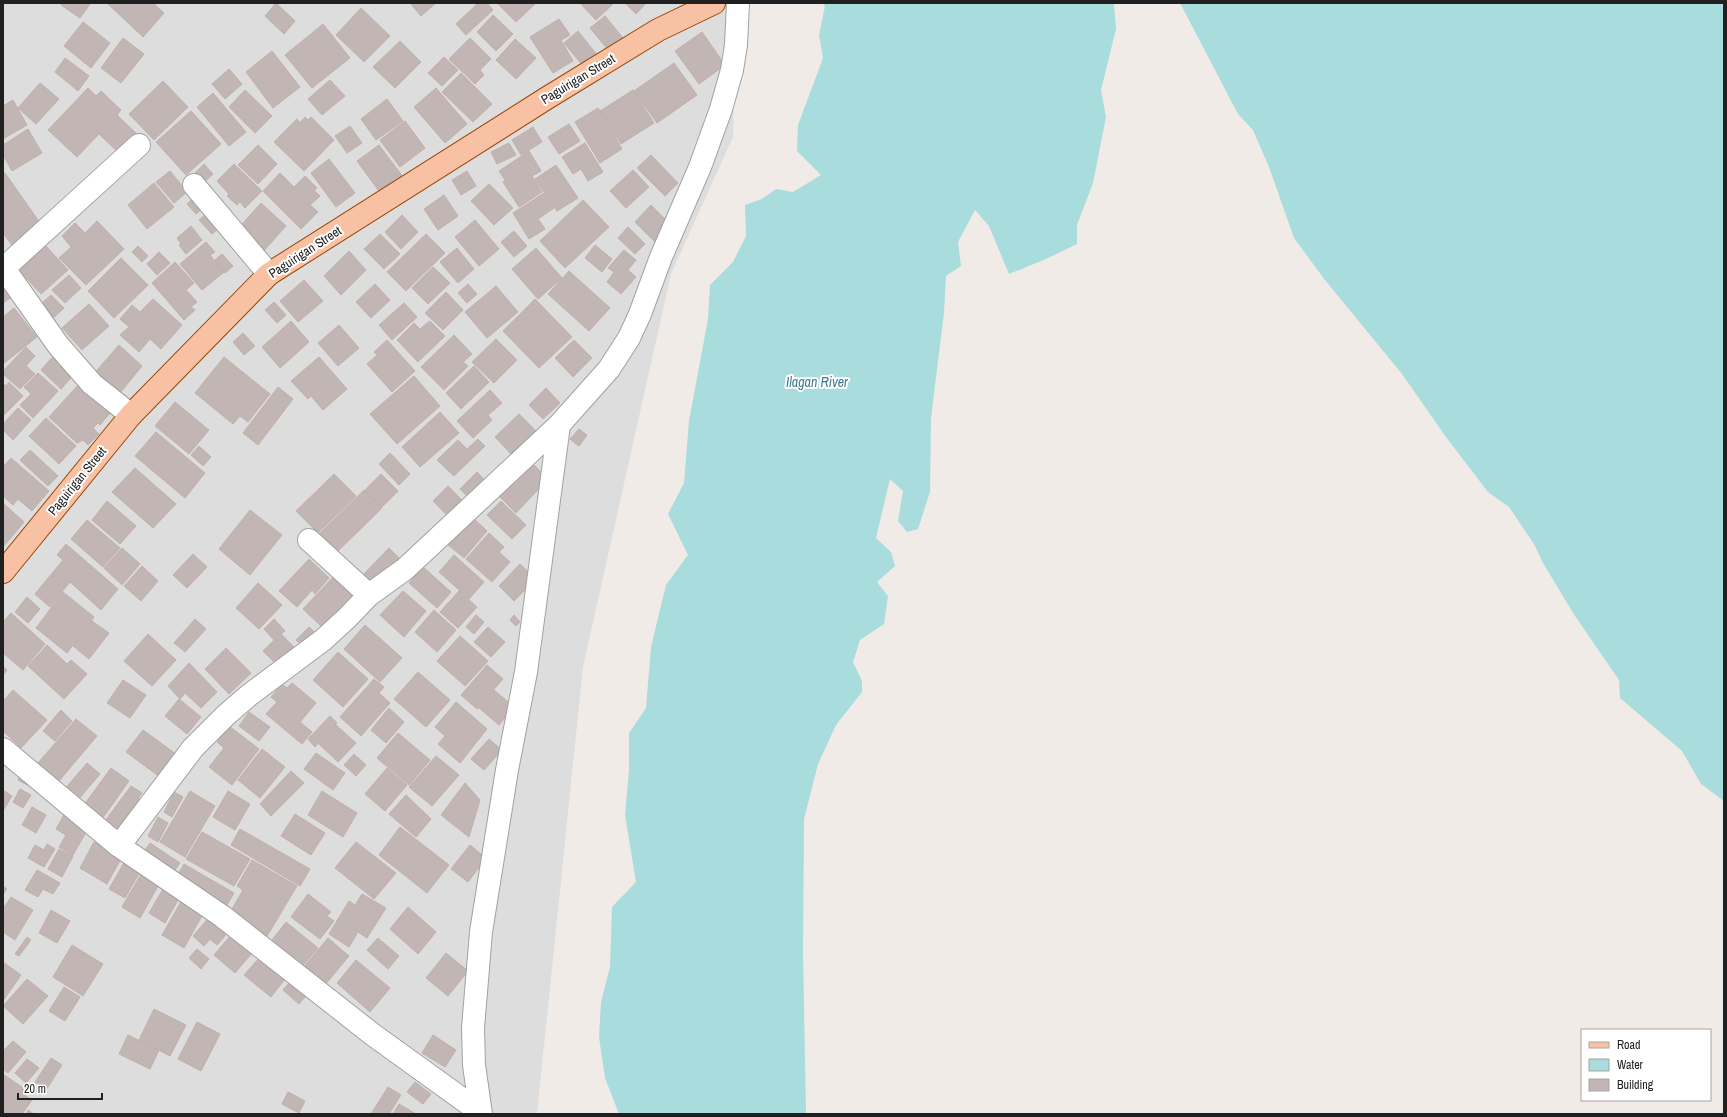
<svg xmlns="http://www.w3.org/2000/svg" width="1727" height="1117" font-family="'Archivo Narrow',sans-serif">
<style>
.residential{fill:#dedddd}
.water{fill:#a9dcdc}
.building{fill:#c1b6b3;stroke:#c2afaa}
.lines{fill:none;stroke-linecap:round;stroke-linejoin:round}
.minor-casing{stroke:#a1a1a1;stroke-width:24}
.major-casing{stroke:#974705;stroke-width:24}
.minor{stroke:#fff;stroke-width:22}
.major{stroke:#f9c1a3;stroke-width:22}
.labels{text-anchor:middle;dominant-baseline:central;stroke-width:4;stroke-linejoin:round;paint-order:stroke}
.street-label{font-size:13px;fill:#202020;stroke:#fff}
.water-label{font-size:14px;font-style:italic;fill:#43798f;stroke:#fff}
</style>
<rect width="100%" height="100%" fill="#f0ebe7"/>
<path class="residential" d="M3,3H736L733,137L671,274L583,667L537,1114H3Z"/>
<path class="water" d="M822,3H1114L1116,29L1101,90L1106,117L1093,183L1077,225V244L1046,259L1009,274L989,226L975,210L958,242L961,266L946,276L944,313L931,418L930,492L918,529L907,532L898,521L903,491L890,479L876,538L891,552L895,566L877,582L888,596L884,624L860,640L853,662L862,681V692L836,725L818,764L804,819L803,953L806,1114H619L605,1078L599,1037L601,1002L610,967L612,907L636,882L625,815L629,771V733L646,708L651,647L666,585L688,555L668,514L684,483L689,421L708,319L710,285L733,262L746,236L745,205L762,199L776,189L793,192L821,175L797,151L798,125L823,58L819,35L825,6Z
M1180,3H1724V801L1701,784L1682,751L1620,698L1619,680L1575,616L1543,563L1534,544L1509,507L1488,492L1446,437L1402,374L1325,280L1294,238L1269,167L1253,130L1238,114Z"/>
<path class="building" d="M63,3H89L90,4L80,18L61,5Z
M107,3H153L164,13L143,37Z
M276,3L295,21L284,34L265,16Z
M410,3H436L421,16Z
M478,3H487L493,10L466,35L456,24Z
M497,3H536L516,22Z
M580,3H614L596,20Z
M625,3H646L636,14Z
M361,8L390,36L364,62L336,35Z
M493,15L513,34L496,51L477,32Z
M605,16L623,38L608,50L590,28Z
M559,19L570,35L561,40L573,61L553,73L530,37Z
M83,22L110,43L91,68L64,46Z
M323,24L350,58L312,88L285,55Z
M578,31L597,55L583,66L564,43Z
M702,32L725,65L699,84L675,51Z
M123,38L144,54L121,83L101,68Z
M470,38L491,59L480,70L484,75L475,84L449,59Z
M515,39L536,58L516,79L496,60Z
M400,41L421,62L395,88L373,67Z
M272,51L300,87L273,108L246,72Z
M444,57L458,70L442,86L428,73Z
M65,58L89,76L78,91L55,72Z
M674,63L697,95L657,123L634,91Z
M229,69L242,84L225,99L212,84Z
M461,73L492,104L473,122L442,92Z
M330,80L345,96L322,115L308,99Z
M163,81L188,107L154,140L129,114Z
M40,83L59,99L36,124L18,108Z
M88,88L96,96L101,91L121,110L117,115L140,137L122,156L99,134L77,157L48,130Z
M436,88L467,124L445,143L414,107Z
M245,90L272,116L255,133L229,107Z
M633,90L654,123L621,144L600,111Z
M213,93L246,132L229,146L197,107Z
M387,99L403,121L376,140L361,119Z
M13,100L27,125L3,139V106Z
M598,108L622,149L600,163L575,122Z
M191,111L221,144L186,175L156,142Z
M305,117L308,120L311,117L334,140L304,171L274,142L297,119L300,123Z
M405,121L425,148L400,167L380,140Z
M569,124L580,141L559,154L548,137Z
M350,126L362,143L347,153L335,136Z
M533,127L542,142L521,155L512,140Z
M28,129L42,153L12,171L3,155V145Z
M509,143L516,155L497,164L491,152Z
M585,143L603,172L588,181L581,169L573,174L562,157Z
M258,145L277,164L258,184L238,165Z
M379,145L403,177L381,194L357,161Z
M529,151L541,171L532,176L542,192L519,207L503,182L505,180L499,171Z
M651,155L678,183L665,196L637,168Z
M329,159L355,193L336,207L311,173Z
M204,164L213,174L201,185L192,176Z
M234,164L262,191L245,208L240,202L237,205L227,196L229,194L217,181Z
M556,165L578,198L557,211L535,179Z
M633,170L649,187L626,208L610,191Z
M170,171L187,192L174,203L156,182Z
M467,171L476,186L461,195L452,180Z
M5,173L43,227L14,248L3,233V174Z
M280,173L294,187L305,176L317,188L314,190L320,196L310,205L318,212L301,229L263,191Z
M154,183L174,207L147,229L128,205Z
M489,184L513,208L494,225L471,201Z
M199,192L209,203L196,214L187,204Z
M544,193L554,208L538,219L545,229L529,239L513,213Z
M444,195L458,216L438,230L424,209Z
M583,200L609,227L565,268L540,241Z
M261,203L286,226L261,254L236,231Z
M651,205L673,227L656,243L635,222Z
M212,209L225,223L212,234L199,220Z
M402,215L418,232L401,249L385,232Z
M475,220L499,249L479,266L455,237Z
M97,221L124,249L86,285L59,258L71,247L62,236L75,223L85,233Z
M191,226L202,240L186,254L179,245L181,244L177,238Z
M628,227L645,244L635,254L618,238Z
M514,231L527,246L514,257L501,242Z
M380,234L400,254L384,269L364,249Z
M426,234L445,253L406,291L387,272Z
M206,242L215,252L210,255L224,272L202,290L180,264Z
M45,245L68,270L41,294L19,270Z
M595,245L612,259L602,272L585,258Z
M138,246L148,256L142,262L132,252Z
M457,248L474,269L458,283L440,262Z
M536,248L562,278L538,299L512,269Z
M624,250L636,260L628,270L636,277L621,294L607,282L614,272L608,268Z
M349,251L366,270L341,295L324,276Z
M159,252L170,263L157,275L147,264Z
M222,254L233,266L225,273L215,260Z
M121,258L148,285L114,318L88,291Z
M175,262L194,283L186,290L197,302L191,307L195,310L184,320L152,283Z
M433,267L450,283L428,304L412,288Z
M569,271L610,308L589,331L548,294Z
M69,275L81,288L65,303L52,290Z
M304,280L323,301L298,322L280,301Z
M3,284L12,297L3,303Z
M375,284L390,300L371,318L356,302Z
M468,284L477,294L467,303L458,293Z
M496,286L518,312L487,338L465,312Z
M446,292L463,310L443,330L425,313Z
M51,295L64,308L50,321L36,308Z
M153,299L182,325L161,349L150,339L139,352L120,335L129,327L120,319L132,305L140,312Z
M535,299L572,337L539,368L503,331Z
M274,302L286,315L277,323L265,310Z
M404,303L417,317L392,340L379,325Z
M89,304L109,326L82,350L62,328Z
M14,308L37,337L3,364V317Z
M291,321L309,342L280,368L262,347Z
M430,321L445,336L418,362L397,340L414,323L420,329Z
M339,325L359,348L338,366L318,343Z
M243,333L255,346L244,355L233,342Z
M454,335L472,354L463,362L468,366L444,390L421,367Z
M496,339L517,360L494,383L472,362Z
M387,340L415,371L392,392L367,364L377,355L374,352Z
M574,340L592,358L573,377L555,358Z
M119,345L142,366L115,399L91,377Z
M26,347L35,356L26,366L35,374L20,389L3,374V371Z
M58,351L78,370L61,389L41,370Z
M224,357L270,394L248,422L240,416L233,424L195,393Z
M319,357L347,389L323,410L311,396L308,399L291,381Z
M474,366L489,382L461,409L446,393Z
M38,373L58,391L33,418L20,405L31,394L24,387Z
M414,376L440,406L397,444L370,414Z
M9,382L23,396L3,416V383L6,386Z
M80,383L111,412L100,425L98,423L93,428L99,434L88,445L83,440L77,443L49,417Z
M278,387L293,399L258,445L243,433Z
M546,388L560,403L543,419L529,405Z
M490,390L502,403L488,415L492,420L473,438L457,421Z
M175,402L209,430L189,454L155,426Z
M18,408L31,420L13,440L3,430V424Z
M440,412L459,433L420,467L402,447Z
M519,414L537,432L513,456L495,437Z
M46,418L76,446L59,464L29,436Z
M579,429L587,435L579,446L570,439Z
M156,432L205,473L185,498L135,456Z
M478,439L485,446L454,476L437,460L458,440L467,449Z
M199,446L211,457L203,466L191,455Z
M30,450L58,476L48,486L20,460Z
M390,453L410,474L399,485L379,464Z
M11,458L49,491L32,511L18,499L13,505L3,496V467Z
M532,463L548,479L516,513L500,497Z
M135,468L176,504L153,528L112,492Z
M477,472L491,487L474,503L460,489Z
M334,474L356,496L318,533L296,511Z
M381,474L398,491L382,507L365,490Z
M448,486L465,503L450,518L433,501Z
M364,490L382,508L333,556L315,538Z
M107,501L136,526L120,544L92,520Z
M501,501L526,525L512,539L487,515Z
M3,503L24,522L3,547Z
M250,510L282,535L250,575L219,549Z
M471,516L487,531L464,558L447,544Z
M87,520L120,548L103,567L71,539Z
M489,533L504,547L499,552L510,562L492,582L466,559Z
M66,544L118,589L101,610L70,582L50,607L35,594L63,560L57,555Z
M122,548L140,564L122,585L104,568Z
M389,548L401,560L375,586L363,575Z
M193,554L207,567L187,588L173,575Z
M454,555L484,582L469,599L439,572Z
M309,559L329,578L315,594L312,590L297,607L279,591Z
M520,564L536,579L514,601L499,586Z
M142,566L158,581L141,601L124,586Z
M423,567L451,592L437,608L409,583Z
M335,575L354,594L322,627L303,609Z
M258,583L282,605L259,629L236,608Z
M403,591L426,611L404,637L380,615Z
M459,591L477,607L458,628L440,612Z
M63,592L94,617L67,653L36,628Z
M27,597L40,609L28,623L15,612Z
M434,610L456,630L437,652L415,632Z
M11,613L45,644L23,670L3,653V622Z
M476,615L484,622L474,634L466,627Z
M514,615L520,622L516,626L510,620Z
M195,619L206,629L185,652L174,643Z
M274,619L285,631L281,634L296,649L278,666L263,651L274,640L264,629Z
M92,621L109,633L89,659L73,646Z
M365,625L402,658L380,682L344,649Z
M309,627L319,636L306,649L296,640Z
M488,627L505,642L491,657L474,642Z
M148,634L176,660L152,686L124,661Z
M460,636L488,661L465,686L437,661Z
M47,645L67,664L71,660L87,674L64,699L28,666Z
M226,648L251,673L229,694L205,669Z
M338,652L368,679L343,707L313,680Z
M189,663L217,692L201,708L185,693L180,699L168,686Z
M487,665L503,679L477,709L461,695Z
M3,666L7,670L3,675Z
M418,672L450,700L426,727L394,699Z
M374,679L384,687L379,693L390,703L361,736L340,717Z
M123,680L146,695L130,718L107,703Z
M292,683L316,703L300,722L312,732L302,744L266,714L277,702L271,697L282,684L287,688Z
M13,690L47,720L21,748L3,731V701Z
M494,690L514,707L499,725L479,708Z
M179,699L201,717L187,734L165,716Z
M456,702L487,729L460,763L438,744L445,736L435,727Z
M389,708L404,722L386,743L371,730Z
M61,710L72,721L55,741L43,731Z
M249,712L270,727L259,741L239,726Z
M330,716L337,723L315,747L308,739Z
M76,719L97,736L59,781L38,763Z
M336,725L356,743L338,762L319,744Z
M229,726L259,749L232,785L209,767L224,748L217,742Z
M143,730L180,757L164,780L126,752Z
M398,733L430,760L409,785L377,758Z
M489,739L502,750L484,770L471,759Z
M262,749L285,767L260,798L238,780Z
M316,753L345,773L333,790L304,769Z
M354,754L366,765L356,776L344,765Z
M436,756L459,775L432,806L409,787Z
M87,763L100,774L77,801L64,790Z
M111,768L129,781L102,819L84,805Z
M387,768L407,785L385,811L365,794Z
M24,770L36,777L31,787L18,780Z
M291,771L304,783L271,816L260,804Z
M465,783L480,800L469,837L441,815Z
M131,786L142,793L138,798L145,803L122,834L105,821Z
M20,789L31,795L23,808L13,802Z
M3,790L12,796L3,811Z
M190,791L215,806L185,857L160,842Z
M228,791L250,804L235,830L213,817Z
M322,791L357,813L343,837L308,815Z
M174,792L183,797L172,817L164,812Z
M406,795L431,819L416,837L389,814Z
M32,807L46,815L36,833L22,825Z
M65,813L89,827L73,855L59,847L66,835L56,829Z
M295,814L325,833L311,855L281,836Z
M158,817L168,823L158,842L148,836Z
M400,827L449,865L427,893L379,855Z
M240,829L310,869L300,886L231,845Z
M202,832L250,859L234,886L186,859Z
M94,842L122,857L107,884L80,868Z
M356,842L396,873L374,899L335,868Z
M150,843L180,863L172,874L142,854Z
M47,844L55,849L44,867L28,858L35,845L44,850Z
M470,845L486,858L468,882L451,869Z
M59,849L73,856L62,877L48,869Z
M128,856L144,865L125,898L109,889Z
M252,860L297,886L267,936L229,914L243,890L237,886Z
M184,864L234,893L224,910L174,881Z
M144,869L162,879L140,918L122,907Z
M37,870L60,883L53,894L43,889L38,897L25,890Z
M166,884L182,893L165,923L149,913Z
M3,886L7,889L3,894Z
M308,894L331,912L327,916L334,921L320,939L291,917Z
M362,894L386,908L367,938L358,932L349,947L329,934L349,901L355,905Z
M11,897L33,910L15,940L3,932V909Z
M182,900L204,912L184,948L162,935Z
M408,907L436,932L418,954L390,929Z
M51,910L70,921L57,943L39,933Z
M211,915L230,930L217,945L210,939L204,946L193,936Z
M286,922L318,948L300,969L269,944Z
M231,935L252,953L235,973L214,955Z
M27,937L31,940L19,956L15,954Z
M328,938L349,956L324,986L303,968Z
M378,938L399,956L388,969L367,950Z
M72,945L103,964L83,996L53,977Z
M197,949L209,959L201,969L189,958Z
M446,953L468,971L448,996L426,978Z
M260,957L286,978L271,997L244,975Z
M356,960L390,988L370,1012L337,983Z
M3,962L21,975L3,1001Z
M293,978L309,992L299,1004L283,990Z
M27,979L48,996L23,1024L3,1006Z
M64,987L80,997L65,1021L49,1011Z
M154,1009L186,1025L170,1056L139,1040Z
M197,1022L220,1034L201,1071L178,1059Z
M128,1035L159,1050L150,1069L119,1054Z
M433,1035L456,1050L445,1067L422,1053Z
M13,1041L26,1052L8,1073L3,1069V1051Z
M51,1058L62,1065L46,1090L35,1082Z
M27,1059L39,1068L26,1083L15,1073Z
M3,1074L26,1090L23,1094L32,1100L22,1114H3Z
M415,1082L431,1094L423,1104L407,1092Z
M388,1087L401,1095L389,1114H371Z
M288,1092L305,1101L299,1113L282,1104Z
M399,1104L416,1114H393Z
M28,1110L34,1114H26Z"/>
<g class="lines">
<g class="minor-casing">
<path id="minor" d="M194,185L269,274
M3,267L58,345L92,384L131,415
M4,268L139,145
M309,540L369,595
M3,749L119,846
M480,1112L372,1034L222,916L119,846L193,748L225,716L248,696L323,640L347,618L369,595L405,569L559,425L609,369L629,338L640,314L661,257L700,167L721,109L732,70L736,45L738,3
M481,1114L474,1065L473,1028L481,932L507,770L526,672L559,425"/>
</g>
<g class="major-casing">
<path id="major" d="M3,572L131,415L269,274L547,98L658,30L714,3"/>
</g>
<use href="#minor" class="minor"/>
<use href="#major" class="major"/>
</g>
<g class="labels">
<g class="street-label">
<text transform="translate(578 79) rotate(-31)">Paguirigan Street</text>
<text transform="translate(305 252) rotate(-33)">Paguirigan Street</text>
<text transform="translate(77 481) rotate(-51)">Paguirigan Street</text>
</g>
<g class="water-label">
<text x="817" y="382">Ilagan River</text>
</g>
</g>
<rect width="1727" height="1117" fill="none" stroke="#202020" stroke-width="8"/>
<rect x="1581" y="1029" width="130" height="72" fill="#ffffff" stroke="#a6a6a6"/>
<rect x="1589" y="1042" width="20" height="6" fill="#f9c1a3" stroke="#a6a6a6"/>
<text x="1617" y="1049" font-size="12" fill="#202020">Road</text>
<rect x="1589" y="1059" width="20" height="12" fill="#a9dcdc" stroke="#a6a6a6"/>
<text x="1617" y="1069" font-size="12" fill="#202020">Water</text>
<rect x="1589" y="1079" width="20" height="12" fill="#c1b6b3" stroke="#a6a6a6"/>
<text x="1617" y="1089" font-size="12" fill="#202020">Building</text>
<path d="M18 1093v6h84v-6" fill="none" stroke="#202020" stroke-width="2"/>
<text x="24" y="1093" font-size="12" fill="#202020" stroke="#ffffff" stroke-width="3" paint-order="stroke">20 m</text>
</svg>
